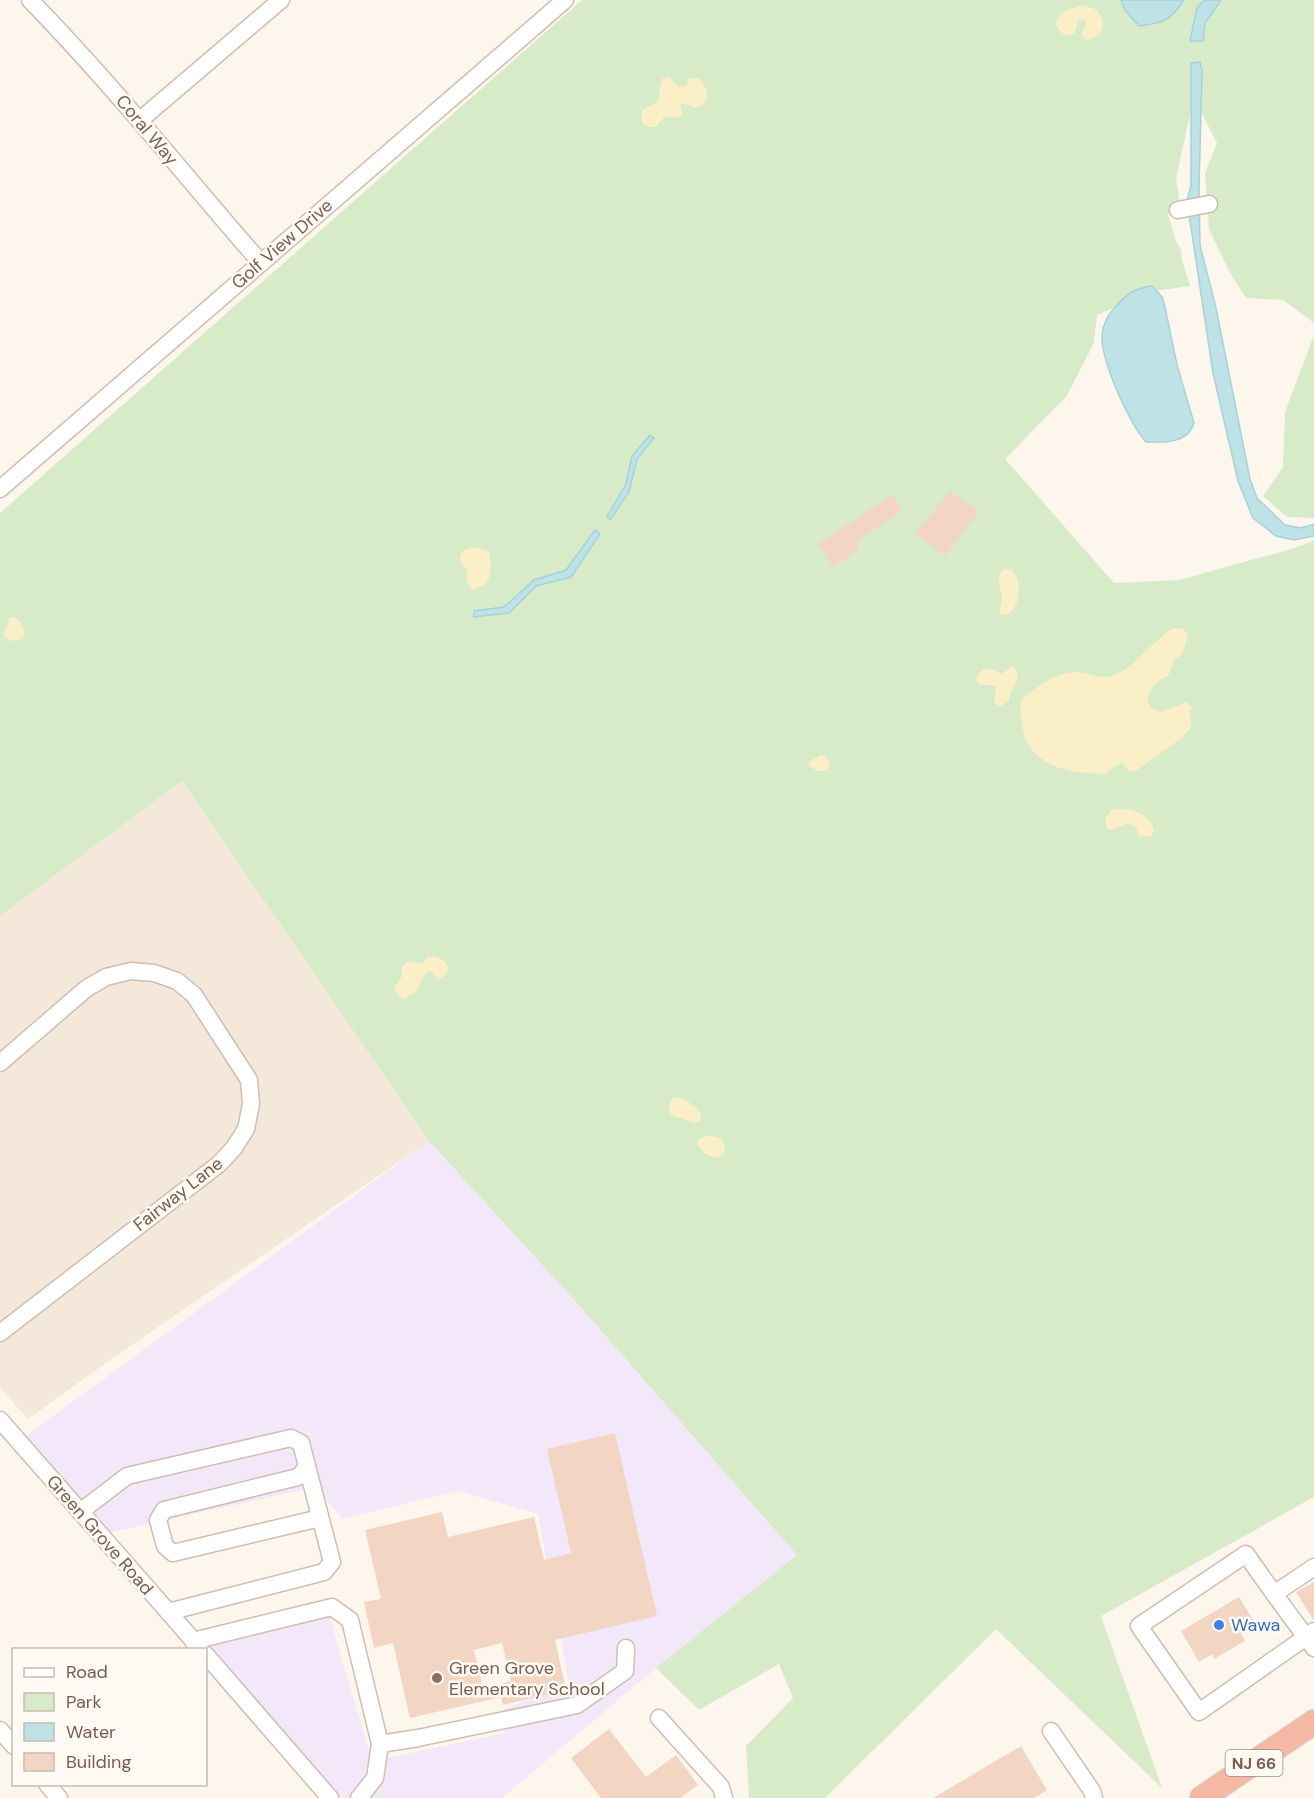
<svg xmlns="http://www.w3.org/2000/svg" width="1314" height="1798" font-family="'DM Sans',sans-serif">
<style>
.residential{fill:#f4e8da}
.education{fill:#f3e8fa}
.green{fill:#d7ebc9}
.sand{fill:#fbefc8}
.water{fill:#bfe2e7;stroke:#a6d2d9;stroke-width:1.5}
.building{fill:#f2d5c3;fill-rule:evenodd}
.lines{fill:none;stroke-linecap:round;stroke-linejoin:round}
.minor-casing{stroke:#d0beb0;stroke-width:19}
.highway-casing{stroke:#d9d2cd;stroke-width:26}
.minor{stroke:#fff;stroke-width:16}
.highway{stroke:#f5b8a4;stroke-width:24}
.shop-dot{fill:#3f7fe0;stroke:#fffaf3;stroke-width:2}
.education-dot{fill:#8d6e63;stroke:#fffaf3;stroke-width:2}
.labels{text-anchor:middle;dominant-baseline:central;stroke-width:5;stroke-linejoin:round;paint-order:stroke}
.shield{fill:#fffaf3;stroke:#a18c80;stroke-width:1.5}
.shield-label{font-size:16px;font-weight:bold;fill:#795d4e}
.street-label{font-size:18px;fill:#795d4e;stroke:#fffaf3}
.shop-label{font-size:18px;fill:#366cbe;stroke:#fffaf3;text-anchor:start}
.education-label{font-size:18px;fill:#785e54;stroke:#fffaf3;text-anchor:start}
</style>
<rect width="100%" height="100%" fill="#fdf6ec"/>
<path class="residential" d="M182,781L429,1141L110,1360L28,1419L0,1388V916Z"/>
<path class="education" d="M429,1141L577,1303L798,1555L656,1668L502,1798H327L186,1635L325,1602L372,1761L505,1733L500,1711L569,1683L538,1514L458,1491L342,1519L316,1487L99,1535L19,1441Z"/>
<path class="green" d="M582,0H1314V323L1283,300L1246,298L1230,273L1209,229L1205,173L1217,143L1200,110L1193,101L1176,178L1180,205L1168,215L1176,241L1181,250L1182,260L1190,286L1148,292L1097,315L1094,343L1066,397L1005,459L1114,583L1179,580L1295,548L1314,540V1497L1101,1616L1162,1788L996,1629L825,1798H749L746,1746L793,1698L779,1664L699,1710L656,1668L797,1555L577,1303L429,1141L182,781L0,916V513Z
M1314,335V518L1287,517L1263,496L1283,467L1285,412Z"/>
<path class="sand" d="M1084,5L1097,10C1103,20 1105,25 1099,35L1087,40L1083,37L1082,33L1086,22L1084,19L1078,22L1075,33L1069,35L1063,34L1056,25C1057,11 1071,9 1084,5Z
M669,77L679,87L686,86L690,78L700,79C709,90 711,103 696,108L683,103L680,105L683,115L676,118L664,117L656,127H648L642,123V110C669,97 654,101 663,78Z
M474,547L489,551C491,561 493,581 483,586C479,588 476,588 472,590L466,580L468,571L460,561V555L465,550Z
M1004,569H1011C1023,579 1021,609 1006,615L1000,613C999,607 1002,603 1002,598C1001,585 994,580 1004,569Z
M15,617L22,624L25,632L23,639L11,641L3,635L10,618Z
M1173,628L1184,629L1188,636L1182,654L1174,660L1168,676C1155,680 1152,687 1147,700L1151,708L1161,712L1187,702L1192,708L1189,713L1192,726L1183,737L1137,770L1130,772L1122,763L1115,766L1106,774C1054,773 1017,761 1021,701C1037,686 1055,672 1078,672C1091,672 1098,681 1115,675C1134,667 1154,640 1173,628Z
M1012,666L1016,670L1018,679L1010,693L1009,701L1000,706L994,703L996,687L993,685H980L976,680L978,674L985,668L994,670L1001,674Z
M820,755L826,756L830,765L826,771H818L809,766L811,761Z
M1113,809C1130,807 1152,813 1154,832L1150,837L1139,835L1136,828L1129,823L1111,830L1106,828V817Z
M428,957C437,956 443,959 448,966L447,974L439,980L430,971L423,976L416,992L404,999L398,995L394,989L402,976V966L408,962L422,963Z
M673,1098H682C691,1104 702,1109 701,1120L694,1123L671,1115L669,1105Z
M708,1135L722,1139L725,1145L724,1154L715,1158L704,1153L697,1144L698,1140Z"/>
<path class="water" d="M1121,0H1184C1170,21 1164,23 1139,26L1125,10Z
M1204,0H1221L1205,23L1203,41H1190L1197,8Z
M1200,62L1202,71L1199,189L1200,245L1216,308L1250,479L1257,498L1285,525L1301,528L1314,524V536L1294,540L1276,536L1253,518L1238,481L1213,373L1187,201L1191,185V63Z
M1152,286L1162,297L1165,307L1177,365L1194,423C1188,443 1164,443 1146,442C1129,422 1101,362 1102,335C1103,323 1108,314 1116,306C1126,294 1136,288 1152,286Z
M650,435L654,438L637,459L629,492L610,520L607,517L626,484L632,456Z
M595,530L600,534L571,577L536,586L509,613L474,617V611L504,607L534,580L566,570Z"/>
<path class="building" d="M950,491L979,512L945,556L915,534Z
M892,495L902,511L857,541L859,549L833,567L818,544Z
M615,1433L657,1616L555,1640L566,1690L503,1705L501,1697L410,1718L393,1643L374,1648L364,1602L381,1599L365,1530L442,1512L448,1537L534,1517L544,1560L571,1553L547,1449ZM502,1643L511,1681L483,1688L474,1650Z
M1314,1582V1621L1296,1592Z
M1239,1597L1256,1625L1241,1634L1245,1641L1214,1659L1212,1654L1199,1662L1181,1631Z
M609,1729L646,1777L676,1755L698,1785L680,1798H601L571,1758Z
M1021,1746L1047,1790L1034,1798H933Z"/>
<g class="lines">
<g class="minor-casing">
<path id="minor" d="M30,0C112,84 184,175 261,263
M140,120L281,0
M1178,210L1209,204
M0,489L565,0
M0,1063L87,988L106,977L131,971L154,973L177,981L194,995L249,1080L251,1104L246,1129L234,1148L219,1164L0,1333
M0,1420L199,1647
M307,1467L298,1477L164,1510L158,1520L165,1546L173,1553L320,1518
M80,1512L127,1476L291,1438L301,1443L332,1562L324,1572L168,1612
M1274,1594L1314,1567
M1314,1631L1306,1637L1199,1712L1139,1626L1246,1554C1268,1586 1291,1617 1314,1648
M193,1641L332,1607L350,1620L380,1744L375,1778L359,1798
M206,1655L330,1798
M659,1718L721,1787L724,1798
M0,1730L14,1746
M1051,1731L1092,1791L1094,1798
M380,1744L418,1738L577,1705L625,1671L626,1648
M47,1784L59,1798"/>
</g>
<g class="highway-casing">
<path id="highway" d="M1202,1798L1314,1722"/>
</g>
<use href="#minor" class="minor"/>
<use href="#highway" class="highway"/>
</g>
<circle class="shop-dot" cx="1219" cy="1625" r="6"/>
<circle class="education-dot" cx="437" cy="1678" r="6"/>
<g class="labels">
<rect class="shield" x="1225.5" y="1750" width="57" height="26" rx="4.5"/>
<g class="shield-label">
<text x="1254" y="1763">NJ 66</text>
</g>
<g class="street-label">
<text transform="translate(147 130) rotate(50)">Coral Way</text>
<text transform="translate(282 244) rotate(-41)">Golf View Drive</text>
<text transform="translate(178 1194) rotate(-38)">Fairway Lane</text>
<text transform="translate(100 1535) rotate(49)">Green Grove Road</text>
</g>
<g class="shop-label">
<text x="1231" y="1625">Wawa</text>
</g>
<g class="education-label">
<text x="449" y="1668">Green Grove<tspan x="449" dy="21">Elementary School</tspan></text>
</g>
</g>
<rect x="12" y="1648" width="195" height="138" fill="#fffaf3" stroke="#c9bbb1" stroke-width="1.5"/>
<rect x="24" y="1668" width="30" height="9" fill="#ffffff" stroke="#c9bbb1" stroke-width="1.5"/>
<text x="66" y="1678" font-size="18" fill="#795d4e">Road</text>
<rect x="24" y="1693" width="30" height="18" fill="#d7ebc9" stroke="#c9bbb1" stroke-width="1.5"/>
<text x="66" y="1708" font-size="18" fill="#795d4e">Park</text>
<rect x="24" y="1723" width="30" height="18" fill="#bfe2e7" stroke="#c9bbb1" stroke-width="1.5"/>
<text x="66" y="1738" font-size="18" fill="#795d4e">Water</text>
<rect x="24" y="1753" width="30" height="18" fill="#f2d5c3" stroke="#c9bbb1" stroke-width="1.5"/>
<text x="66" y="1768" font-size="18" fill="#795d4e">Building</text>
</svg>
